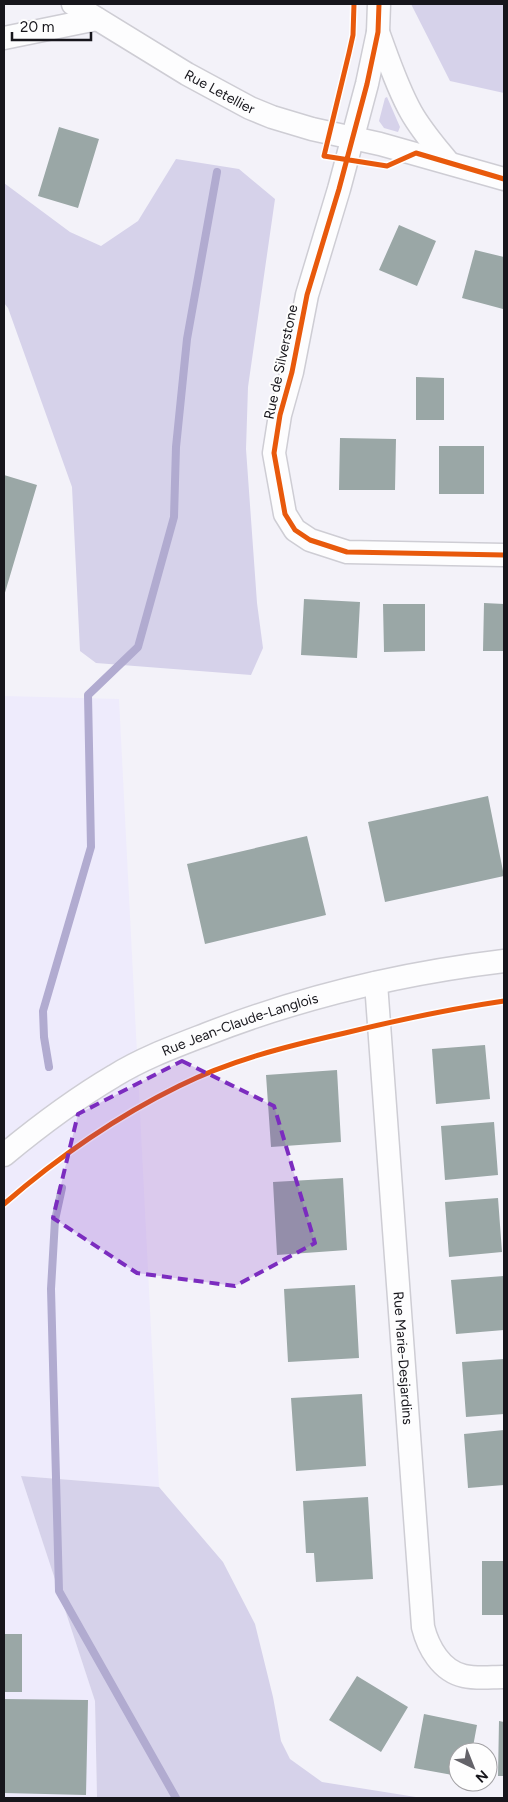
<svg xmlns="http://www.w3.org/2000/svg" width="508" height="1802" font-family="Figtree,sans-serif">
<style>
.built{fill:#eeebfc}
.green{fill:#d6d2ea}
.lines{fill:none;stroke-linecap:round;stroke-linejoin:round}
.stream{stroke:#b1abd0;stroke-width:8}
.building{fill:#9aa7a6}
.street-casing{stroke:#cecdd4;stroke-width:25}
.street{stroke:#fdfdfe;stroke-width:22}
.cycleway-casing{stroke:#fefefe;stroke-width:8}
.cycleway{stroke:#e8590c;stroke-width:5}
.marked{fill:#7b2cbf;fill-opacity:0.2;stroke:#7b2cbf;stroke-width:4;stroke-dasharray:10 6;stroke-linejoin:round}
.labels{text-anchor:middle;dominant-baseline:central;stroke-width:4;stroke-linejoin:round;paint-order:stroke}
.street-label{font-size:14px;fill:#17161c;stroke:#fefefe}
</style>
<rect width="100%" height="100%" fill="#f3f2f9"/>
<path class="built" d="M4,696L119,699L159,1487L21,1476L95,1701L97,1798H4Z"/>
<path class="green" d="M411,4H504V93L450,81Z
M387,97L400,127L398,132L384,128L379,121L385,98Z
M176,159L239,169L275,199L248,387L246,449L257,603L263,648L251,675L96,663L80,651L72,487L8,308L4,303V183L70,232L101,246L138,221Z
M21,1476L159,1487L223,1562L255,1624L273,1697L281,1741L290,1759L322,1782L422,1798H97L95,1701Z"/>
<g class="lines">
<path class="stream" d="M49,1067L44,1037L43,1011L91,847L88,695L138,647L174,517L176,447L187,339L217,172
M62,1188L55,1220L51,1289L59,1591L176,1798"/>
</g>
<path class="building" d="M59,127L99,139L78,208L38,196Z
M399,225L436,241L417,286L379,270Z
M475,250L504,257L503,309L462,298Z
M416,377L444,378V420H416Z
M340,438L396,439L395,490H339Z
M439,446H484V494H439Z
M4,475L37,485L4,596Z
M304,599L360,602L357,658L301,655Z
M484,603L504,604V651H483Z
M383,604H425V651L384,652Z
M488,796L504,876L385,902L368,822Z
M307,836L326,915L205,944L187,864Z
M485,1045L490,1099L436,1104L432,1049Z
M337,1070L341,1142L271,1147L266,1075Z
M494,1122L498,1175L445,1180L441,1126Z
M343,1178L347,1250L277,1255L273,1182Z
M498,1198L502,1252L449,1257L445,1202Z
M504,1276V1330L456,1334L451,1280Z
M355,1285L359,1358L288,1362L284,1289Z
M504,1359V1414L466,1417L462,1362Z
M362,1394L366,1466L296,1471L291,1398Z
M504,1430V1485L468,1488L464,1434Z
M368,1497L373,1579L316,1582L314,1553H306L303,1501Z
M482,1561H504V1615H482Z
M4,1634H22V1692H4Z
M357,1676L408,1707L381,1752L329,1720Z
M4,1699L88,1700L86,1795L4,1793Z
M424,1714L477,1725L472,1752H458V1776L414,1768Z
M499,1721L504,1722V1776H498Z"/>
<g class="lines">
<g class="street-casing">
<g id="street">
<path id="s1" d="M73,4L187,74L250,108L272,117L312,129L380,144L504,179"/>
<path d="M379,4L378,32L367,84L339,189L307,295L292,372L280,415L274,453L285,514L295,530L310,540L347,552L504,555"/>
<path d="M378,32C388,59 397,87 411,112C421,130 435,146 448,162"/>
<path d="M4,38L97,19"/>
<path id="s2" d="M376,983L423,1627C428,1647 441,1671 464,1676C477,1679 491,1677 504,1677"/>
<path id="s3" d="M4,1155C39,1126 75,1099 114,1076C143,1058 176,1046 207,1034C302,997 403,973 504,961"/>
</g>
</g>
<use href="#street" class="street"/>
<g class="cycleway-casing">
<path id="cycleway" d="M354,4L353,35L349,53L324,156L387,166L416,153L504,179
M379,4L378,32L367,84L339,189L307,295L292,372L280,415L274,453L285,514L295,530L310,540L347,552L504,555
M4,1204C57,1158 116,1117 179,1086C231,1060 288,1046 345,1033C398,1020 450,1009 504,1001"/>
</g>
<use href="#cycleway" class="cycleway"/>
</g>
<path class="marked" d="M182,1061L274,1106L315,1243L235,1286L137,1273L53,1218L78,1114Z"/>
<g class="labels">
<g class="street-label">
<text stroke="none"><textPath href="#s1" startOffset="171">Rue Letellier</textPath></text>
<text transform="translate(281 362) rotate(-78)">Rue de Silverstone</text>
<text stroke="none"><textPath href="#s3" startOffset="272">Rue Jean-Claude-Langlois</textPath></text>
<text stroke="none"><textPath href="#s2" startOffset="376">Rue Marie-Desjardins</textPath></text>
</g>
</g>
<rect width="508" height="1802" fill="none" stroke="#17161c" stroke-width="10"/>
<g transform="translate(473 1767) rotate(137)"><circle r="24" fill="#fefefe" stroke="#a2a1a4"/>
<path d="M0-4L9 19L0 12L-9 19Z" fill="#646369"/>
<text y="-8" font-size="14" font-weight="bold" text-anchor="middle" fill="#17161c">N</text>
</g>
<path d="M12 32v8h79v-8" fill="none" stroke="#17161c" stroke-width="2.5"/>
<text x="20" y="32" font-size="15" fill="#17161c" stroke="#fefefe" stroke-width="4" paint-order="stroke">20 m</text>
</svg>
